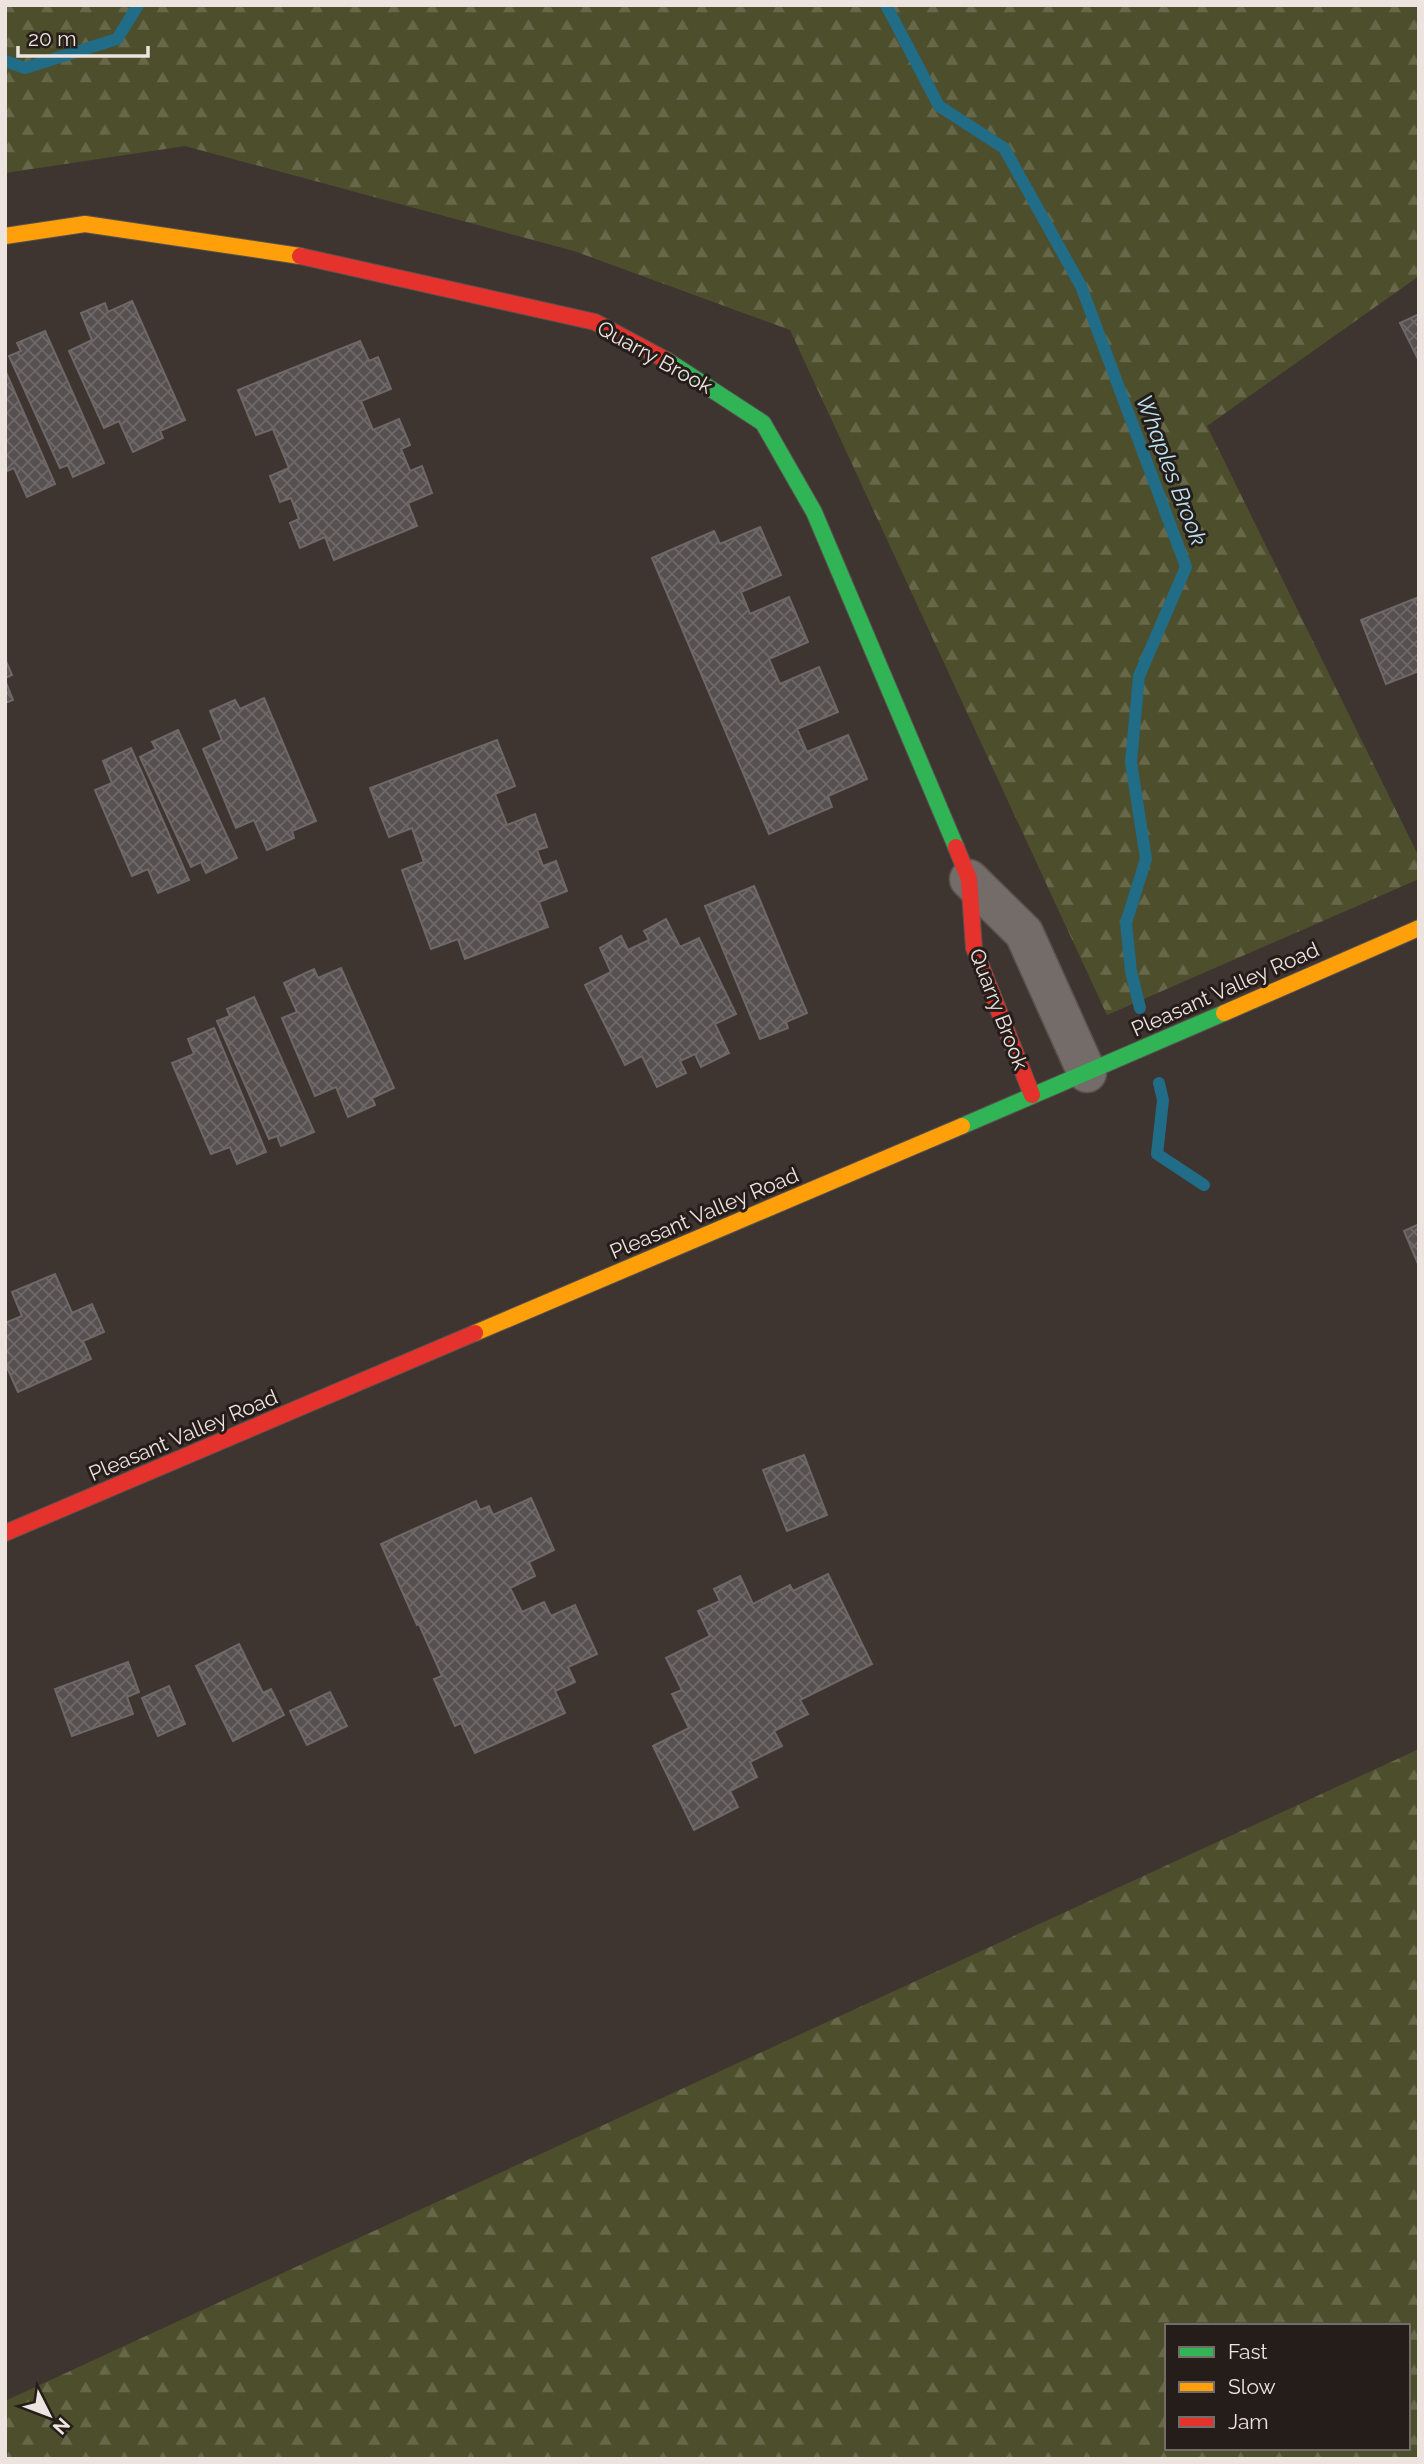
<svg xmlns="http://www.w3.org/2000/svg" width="1424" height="2464" font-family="Raleway,sans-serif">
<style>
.forest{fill:url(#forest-firs);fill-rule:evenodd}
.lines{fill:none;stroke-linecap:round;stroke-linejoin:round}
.stream{stroke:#216c87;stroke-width:12}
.building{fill:url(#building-cross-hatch);stroke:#6e6869;stroke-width:2}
.street-casing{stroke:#59514e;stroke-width:41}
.fast-casing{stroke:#59514e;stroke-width:18}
.slow-casing{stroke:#59514e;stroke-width:18}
.jam-casing{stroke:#59514e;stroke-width:18}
.street{stroke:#736c68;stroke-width:38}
.fast{stroke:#30b455;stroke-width:16}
.slow{stroke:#ff9f0a;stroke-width:16}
.jam{stroke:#e5322d;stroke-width:16}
.labels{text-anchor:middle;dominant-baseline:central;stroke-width:6;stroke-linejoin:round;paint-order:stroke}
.street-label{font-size:21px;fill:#ede3df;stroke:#241d1a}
.water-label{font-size:23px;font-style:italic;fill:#bde5f6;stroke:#241d1a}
</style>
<defs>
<pattern id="forest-firs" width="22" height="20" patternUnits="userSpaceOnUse" patternTransform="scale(1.75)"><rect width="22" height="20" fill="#4d4f2c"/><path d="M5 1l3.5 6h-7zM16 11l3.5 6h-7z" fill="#67684a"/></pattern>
<pattern id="building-cross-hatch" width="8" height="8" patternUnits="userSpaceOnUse" patternTransform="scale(1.75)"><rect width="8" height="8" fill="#575051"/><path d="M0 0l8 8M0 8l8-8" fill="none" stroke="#6f696a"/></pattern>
</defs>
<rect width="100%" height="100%" fill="#3e3531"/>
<path class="forest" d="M5,5H1419V276L1207,426L1419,857V879L1107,1015L790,330L574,251L185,146L5,173Z
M1419,1749V2459H5V2401ZM1167,2326H1408V2448H1167Z"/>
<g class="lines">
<path class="stream" d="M886,5L939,106L1004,148L1081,286L1186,567L1139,676L1131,762L1146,859L1126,923L1131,971L1140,1008
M5,61L25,68L117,39L138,5
M1159,1083L1163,1100L1157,1154L1204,1185"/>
</g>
<path class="building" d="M132,301L185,420L160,431L163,438L133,452L119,421L104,428L69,351L92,340L81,313L105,303L108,312Z
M1419,314V361L1400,323Z
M45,331L104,463L73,477L68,465L60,468L9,356L21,351L17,343Z
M360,341L369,361L378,357L391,389L361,401L373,430L399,419L410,445L401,449L410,471L422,466L432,493L408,503L417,526L334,560L325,537L300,548L290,523L299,519L291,498L280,502L270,476L289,468L273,429L256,435L238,390Z
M5,370L55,484L27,497L14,468L5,472Z
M760,527L781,575L741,592L750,614L789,597L808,642L769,659L780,684L819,667L838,712L797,729L807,752L848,735L867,779L828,796L832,807L769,834L652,558L714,531L720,544Z
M1419,597V671L1386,684L1361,620Z
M5,659L12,675L5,678Z
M5,680L13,700L5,703Z
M264,698L316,821L292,831L294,838L267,850L254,820L236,828L203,749L222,740L210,711L235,700L240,709Z
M178,730L237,858L206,873L201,862L191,867L140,757L156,749L152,742Z
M497,740L515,786L495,794L507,825L535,814L547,847L537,850L543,866L556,861L567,891L539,902L548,927L465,959L458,939L431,949L402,870L424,862L412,828L389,837L370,788Z
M131,748L189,880L158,893L148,869L132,876L95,790L112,783L103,761Z
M754,886L807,1013L786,1022L788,1028L760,1039L705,906Z
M666,919L680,947L699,938L736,1014L715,1024L729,1053L701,1067L695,1054L680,1061L686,1073L657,1087L642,1056L625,1065L585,985L611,972L600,948L621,936L628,950L649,940L644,931Z
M341,968L394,1088L372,1098L375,1105L348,1117L336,1087L315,1096L282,1018L297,1012L284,983L314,969L318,978Z
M254,997L314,1132L281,1146L277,1136L269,1139L217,1021L230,1016L227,1009Z
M214,1028L266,1152L237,1164L230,1147L211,1154L172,1063L194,1054L188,1039Z
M1419,1224V1266L1404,1231Z
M55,1274L72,1313L92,1304L104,1332L83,1341L91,1359L18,1392L5,1363V1323L22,1316L12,1292Z
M804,1455L827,1515L787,1531L763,1470Z
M531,1498L554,1550L529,1562L535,1576L510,1588L522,1612L544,1602L551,1616L575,1605L597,1654L568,1667L575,1682L555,1691L565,1713L475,1753L461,1723L455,1726L434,1679L442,1676L419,1624L417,1625L381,1544L476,1501L480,1510L489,1506L493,1515Z
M828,1574L872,1664L800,1700L808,1714L774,1731L782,1746L750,1762L757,1777L730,1791L738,1807L694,1830L653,1746L689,1728L672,1694L682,1690L666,1658L710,1636L698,1611L720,1601L714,1589L740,1576L753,1604L790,1585L793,1591Z
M239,1644L263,1693L271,1689L284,1715L233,1741L196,1666Z
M128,1662L139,1692L127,1697L133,1714L72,1736L55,1689Z
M169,1686L185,1724L158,1736L142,1698Z
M330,1692L347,1726L307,1745L290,1711Z"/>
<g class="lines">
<g class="street-casing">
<path id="street" d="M969,879L1024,933L1087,1073"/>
</g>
<g class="fast-casing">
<path id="fast" d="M668,361L763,423L814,512L956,847
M962,1126L1224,1013"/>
</g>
<g class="slow-casing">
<path id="slow" d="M5,236L85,224L300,256
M1224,1013L1419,928
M475,1333L962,1126"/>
</g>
<g class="jam-casing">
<path id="jam" d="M300,256L595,322L668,361
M956,847L969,879L974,948L1032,1095
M5,1533L475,1333"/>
</g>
<use href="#street" class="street"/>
<use href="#fast" class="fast"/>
<use href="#slow" class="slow"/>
<use href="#jam" class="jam"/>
</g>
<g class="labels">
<g class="street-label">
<text transform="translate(655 357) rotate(29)">Quarry Brook</text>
<text transform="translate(1225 989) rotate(-24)">Pleasant Valley Road</text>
<text transform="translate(999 1009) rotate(69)">Quarry Brook</text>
<text transform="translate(704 1213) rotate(-23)">Pleasant Valley Road</text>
<text transform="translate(183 1435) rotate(-23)">Pleasant Valley Road</text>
</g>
<g class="water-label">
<text transform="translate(1172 470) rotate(69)">Whaples Brook</text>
</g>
</g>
<rect width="1424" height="2464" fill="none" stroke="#ede3df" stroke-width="14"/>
<rect x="1165" y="2324" width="245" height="126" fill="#241d1a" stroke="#746c69" stroke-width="2"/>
<rect x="1179" y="2347" width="35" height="10" fill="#30b455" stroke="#746c69" stroke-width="2"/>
<text x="1228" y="2359" font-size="21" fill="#ede3df">Fast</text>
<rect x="1179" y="2382" width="35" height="10" fill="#ff9f0a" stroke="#746c69" stroke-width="2"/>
<text x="1228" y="2394" font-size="21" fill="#ede3df">Slow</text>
<rect x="1179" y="2417" width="35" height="10" fill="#e5322d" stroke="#746c69" stroke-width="2"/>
<text x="1228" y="2429" font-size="21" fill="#ede3df">Jam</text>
<g transform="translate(49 2415) rotate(132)" stroke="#241d1a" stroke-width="5" paint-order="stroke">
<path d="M0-5L12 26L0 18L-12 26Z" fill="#ede3df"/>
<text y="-10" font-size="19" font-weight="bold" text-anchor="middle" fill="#ede3df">N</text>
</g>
<path d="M18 46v10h130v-10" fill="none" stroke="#ede3df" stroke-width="3.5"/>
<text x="28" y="46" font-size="21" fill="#ede3df" stroke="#241d1a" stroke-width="5" paint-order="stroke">20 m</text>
</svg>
